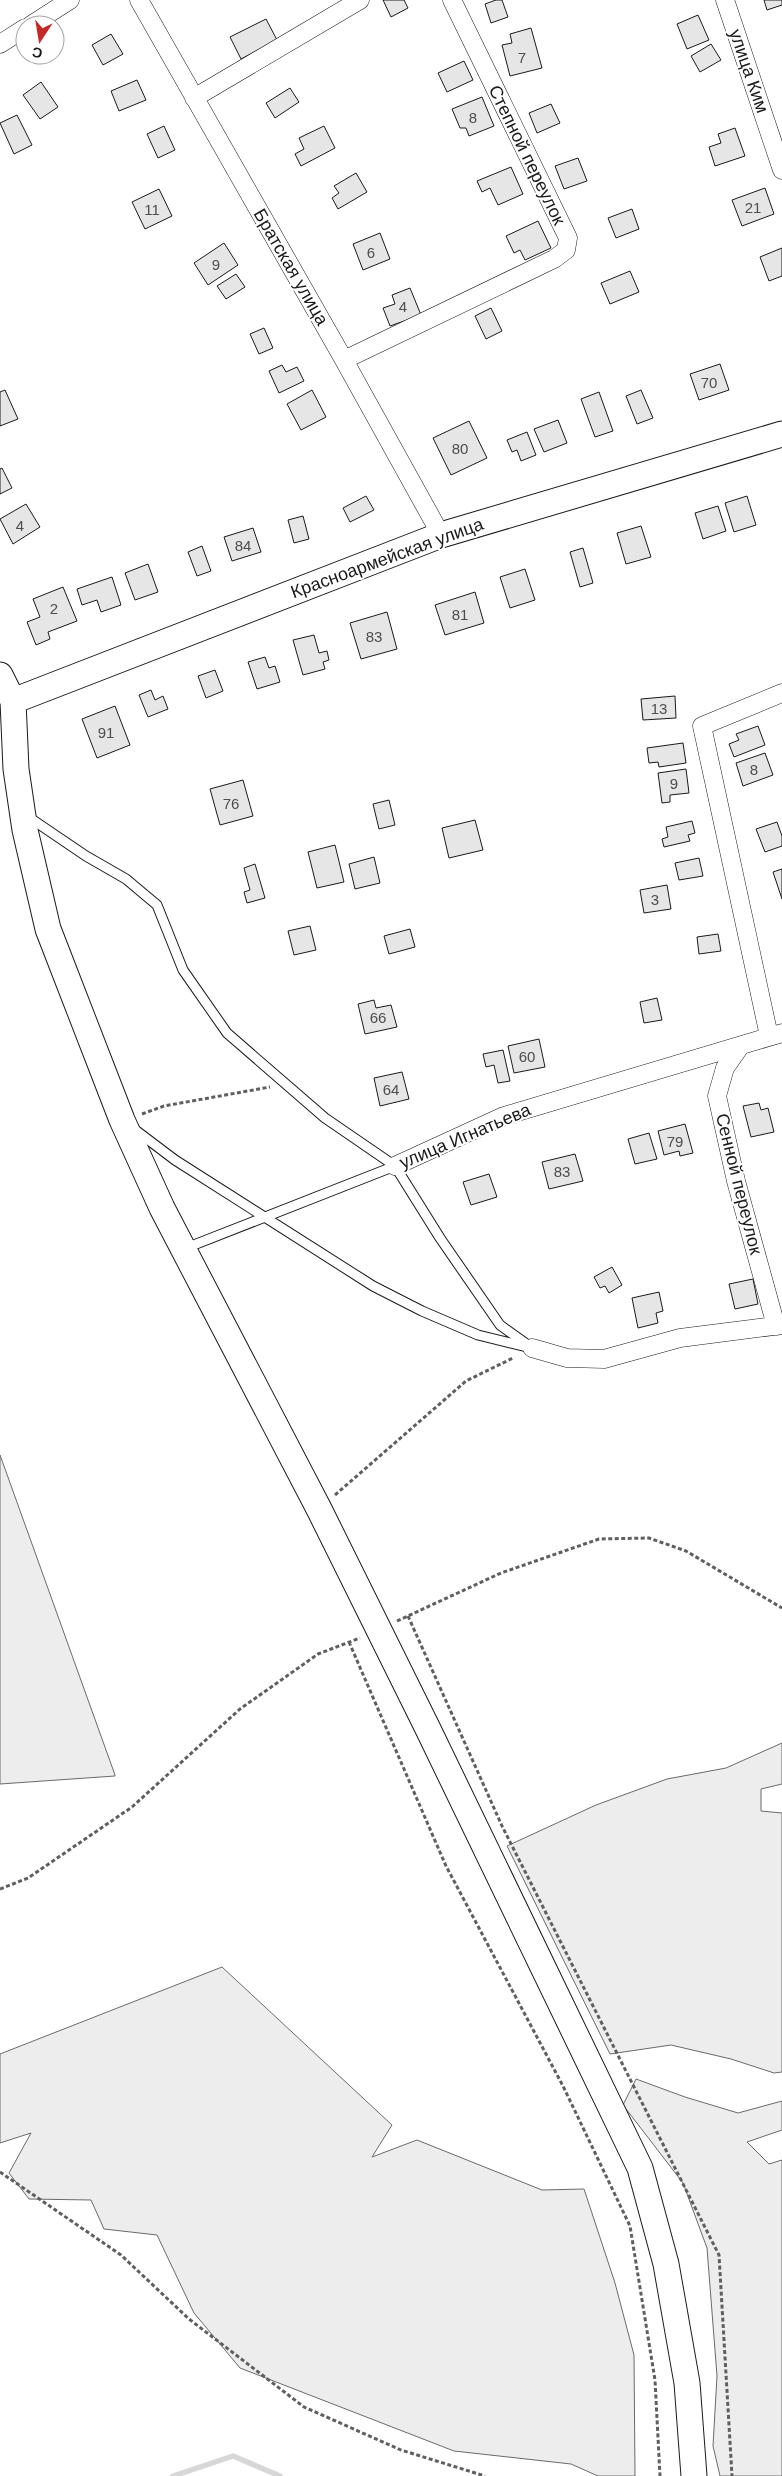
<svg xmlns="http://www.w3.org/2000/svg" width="782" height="2476" font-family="Helvetica,sans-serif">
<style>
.built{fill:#ededed;stroke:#6a6a6a}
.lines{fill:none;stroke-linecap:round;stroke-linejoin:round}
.stream{stroke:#d7d7d7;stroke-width:5.5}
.building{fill:#e6e6e6;stroke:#1a1a1a}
.lane-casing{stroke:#1a1a1a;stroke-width:11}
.street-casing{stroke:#1a1a1a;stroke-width:19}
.secondary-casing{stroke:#1a1a1a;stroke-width:27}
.path{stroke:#5f5f5f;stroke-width:3;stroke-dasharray:4 2.5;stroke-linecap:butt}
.lane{stroke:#fff;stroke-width:9}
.street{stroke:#fff;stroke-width:18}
.secondary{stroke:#fff;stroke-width:25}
.labels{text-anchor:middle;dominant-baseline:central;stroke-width:4;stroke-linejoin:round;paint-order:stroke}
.number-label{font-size:15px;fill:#4d4d4d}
.street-label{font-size:18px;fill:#1a1a1a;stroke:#fff}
</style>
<rect width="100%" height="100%" fill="#fff"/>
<path class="built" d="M0,1455L115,1775V1776L0,1784Z
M782,1743V1784L761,1789V1811L782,1813V2072L774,2073L731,2059L671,2045L610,2054L507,1846L596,1805L667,1779L726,1768Z
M222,1967L392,2125L372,2157L417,2140L542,2190L584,2189L615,2283L634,2355L635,2476H598L571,2464L454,2451L240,2368L194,2313L157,2235L104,2229L91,2200L29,2199L9,2173L31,2133L0,2143V2054Z
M636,2079L685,2097L738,2113L782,2101V2130L747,2142L769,2164L782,2160V2476H720L713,2446L717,2376L707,2248L683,2183L623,2105Z"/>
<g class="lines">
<path class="stream" d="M173,2476L233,2456L280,2476"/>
</g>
<path class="building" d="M383,0H404L408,8L391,17Z
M496,0H502L508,17L491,23L485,4Z
M764,0H782V5L767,10Z
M698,15L709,40L687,49L677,24Z
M266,19L277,40L241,59L230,37Z
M531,28L542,68L510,76L502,45L512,43L510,34Z
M111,34L123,54L103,65L92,45Z
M711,44L721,60L700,72L691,56Z
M464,61L473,80L447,92L438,73Z
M137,80L146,100L119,111L111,91Z
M41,82L58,107L40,119L23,95Z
M290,88L299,102L275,118L266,103Z
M482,97L494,126L469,136L466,128H460L452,109Z
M551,104L560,123L537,133L529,113Z
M17,115L32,145L14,154L0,123Z
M164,126L175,150L158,158L147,134Z
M324,126L335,148L301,166L295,154L304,149L299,138Z
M735,128L745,156L715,166L709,147L721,143L718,134Z
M578,158L587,181L564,189L555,166Z
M511,167L523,194L498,205L490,188L482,192L477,181Z
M356,173L367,192L338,209L332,198L339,193L334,186Z
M765,188L774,214L742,226L732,200Z
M159,189L172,216L145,229L132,202Z
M632,209L639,229L616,238L608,218Z
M538,221L551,248L525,260L520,250L514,253L506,236Z
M380,233L390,259L363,270L353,244Z
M224,243L238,265L208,285L194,263Z
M782,248V276L769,281L760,257Z
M630,271L639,292L610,304L601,283Z
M236,274L245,287L226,299L217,286Z
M410,288L421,315L390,326L383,308L395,304L392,295Z
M491,308L502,331L486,339L475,316Z
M264,328L273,348L259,354L250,334Z
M720,364L729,390L699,400L690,374Z
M282,365L286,372L297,367L304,381L279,393L269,371Z
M5,390L18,419L0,426V392Z
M312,390L326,417L301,430L287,404Z
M641,390L653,418L637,424L626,396Z
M599,392L613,431L595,437L581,399Z
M558,420L567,443L544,452L534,429Z
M469,421L487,458L451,475L433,438Z
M527,432L536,455L521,461L517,450L512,452L507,440Z
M2,468L12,488L0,494V469Z
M366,496L374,510L350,522L343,508Z
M747,496L756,525L734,532L725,503Z
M26,504L40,527L13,544L0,519Z
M718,506L726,531L703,539L695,513Z
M303,516L309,539L294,543L288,520Z
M641,526L651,557L626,564L617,533Z
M253,528L261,552L232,561L224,537Z
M202,546L211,571L197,576L188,552Z
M583,548L593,583L580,587L570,552Z
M148,564L158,592L135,600L125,573Z
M525,569L535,600L510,608L500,577Z
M112,577L121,605L101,612L97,600L82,605L77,589Z
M63,587L77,621L48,632L50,639L36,645L27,622L40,617L33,599Z
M475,592L484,623L445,635L435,605Z
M387,612L397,649L361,659L350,623Z
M314,635L319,653L327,651L329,660L323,662L325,669L303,675L293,640Z
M265,657L269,668L275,666L280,682L257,689L248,662Z
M215,670L223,691L206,698L198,676Z
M151,690L155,700L163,696L168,709L148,717L139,695Z
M675,696L676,718L643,720L641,699Z
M115,706L130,745L97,758L82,719Z
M758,726L765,745L734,757L729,744L739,740L736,734Z
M683,743L686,763L659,767L658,762L649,763L647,748Z
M765,753L773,775L743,786L736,763Z
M686,769L689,793L670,795V802L662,803L658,773Z
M243,780L253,816L220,825L210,789Z
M389,800L395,825L379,829L373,804Z
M475,820L483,850L449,858L442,828Z
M692,821L695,833L688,835L690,841L664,847L662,839L668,837L666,827Z
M777,822L782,836V846L765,852L756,829Z
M335,845L344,882L317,888L308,852Z
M374,857L380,883L355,889L349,864Z
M699,858L703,876L679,880L675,863Z
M255,864L265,898L247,903L244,892L250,890L244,868Z
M782,869V899L773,872Z
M667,885L671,909L644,913L640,890Z
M310,926L316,950L294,955L288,931Z
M410,929L415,947L389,954L384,936Z
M718,934L721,951L699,954L697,937Z
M657,998L662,1020L644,1023L640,1002Z
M374,1000L376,1008L391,1005L397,1027L365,1034L358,1004Z
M539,1039L545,1067L514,1073L508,1046Z
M503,1050L510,1081L498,1083L494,1065L486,1067L483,1054Z
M402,1072L409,1099L380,1106L374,1078Z
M759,1103L761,1110L768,1108L774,1132L751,1137L743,1106Z
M685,1124L693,1153L680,1156L679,1151L664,1155L658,1131Z
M649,1133L657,1159L635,1164L628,1139Z
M575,1154L583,1181L549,1189L542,1162Z
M489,1174L497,1197L471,1205L463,1182Z
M612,1267L622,1285L609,1293L605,1286L600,1288L594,1277Z
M753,1279L758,1304L735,1309L729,1284Z
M659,1292L663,1311L656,1313L658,1323L638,1328L632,1298Z"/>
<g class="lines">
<g class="lane-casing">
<path id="lane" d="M27,816L86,856L126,879L157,905L183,970L227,1033L325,1118L395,1166L440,1238L500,1325L532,1348
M134,1129L175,1160L373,1286L422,1311L478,1335L527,1347
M186,1248L395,1166"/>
</g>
<g class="street-casing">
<path id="street" d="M139,0L344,360L441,535
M725,0L782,170
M31,25L70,0
M0,44L25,28
M194,98L360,0
M344,360L554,259L566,250L568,238L452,0
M769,1036L702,726L782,693
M741,1045L725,1068L717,1096L736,1181L776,1326
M395,1166L504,1116L782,1033
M532,1348L567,1358L604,1359L680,1338L782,1325"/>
</g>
<g class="secondary-casing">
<path id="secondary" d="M0,675L13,701L16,769L25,830L48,929L122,1120L162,1208L319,1509L428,1729L640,2168L666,2264L687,2383L694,2476
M13,701L441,535L782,434"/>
</g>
<path class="path" d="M142,1114L164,1106L270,1087
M335,1495L466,1381L513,1358
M408,1616L502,1826L719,2255L732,2476
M397,1621L501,1573L599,1539L649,1538L686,1551L782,1608
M349,1642L446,1866L563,2086L630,2226L655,2380L660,2476
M0,1889L28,1878L132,1807L240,1709L318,1654L360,1638
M0,2172L121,2255L189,2319L304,2407L401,2450L485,2476"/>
<use href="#lane" class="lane"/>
<use href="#street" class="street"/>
<use href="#secondary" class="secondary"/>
</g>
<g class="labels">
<g class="number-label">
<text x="522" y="57">7</text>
<text x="473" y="117">8</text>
<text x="753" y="207">21</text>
<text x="152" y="209">11</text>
<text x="371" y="252">6</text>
<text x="216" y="264">9</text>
<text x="403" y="306">4</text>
<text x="709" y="382">70</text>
<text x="460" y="448">80</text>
<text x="20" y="525">4</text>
<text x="243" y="545">84</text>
<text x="54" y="608">2</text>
<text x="460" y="614">81</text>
<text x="374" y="636">83</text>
<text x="659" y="708">13</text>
<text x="106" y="732">91</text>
<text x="754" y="769">8</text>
<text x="674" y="783">9</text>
<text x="231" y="803">76</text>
<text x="655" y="899">3</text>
<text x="378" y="1017">66</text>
<text x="527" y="1056">60</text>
<text x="391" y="1089">64</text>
<text x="675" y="1141">79</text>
<text x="562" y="1171">83</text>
</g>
<g class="street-label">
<text transform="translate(749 71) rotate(71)">улица Ким</text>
<text transform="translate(527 155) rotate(64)">Степной переулок</text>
<text transform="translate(291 267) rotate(60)">Братская улица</text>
<text transform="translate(387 558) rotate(-20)">Красноармейская улица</text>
<text transform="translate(465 1136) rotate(-23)">улица Игнатьева</text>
<text transform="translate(739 1184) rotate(76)">Сенной переулок</text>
</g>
</g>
<g transform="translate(40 40) rotate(192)"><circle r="24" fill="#ffffff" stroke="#a3a3a3"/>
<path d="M0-4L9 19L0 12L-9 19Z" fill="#c62828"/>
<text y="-8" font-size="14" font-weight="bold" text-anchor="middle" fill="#1a1a1a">С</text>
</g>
</svg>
